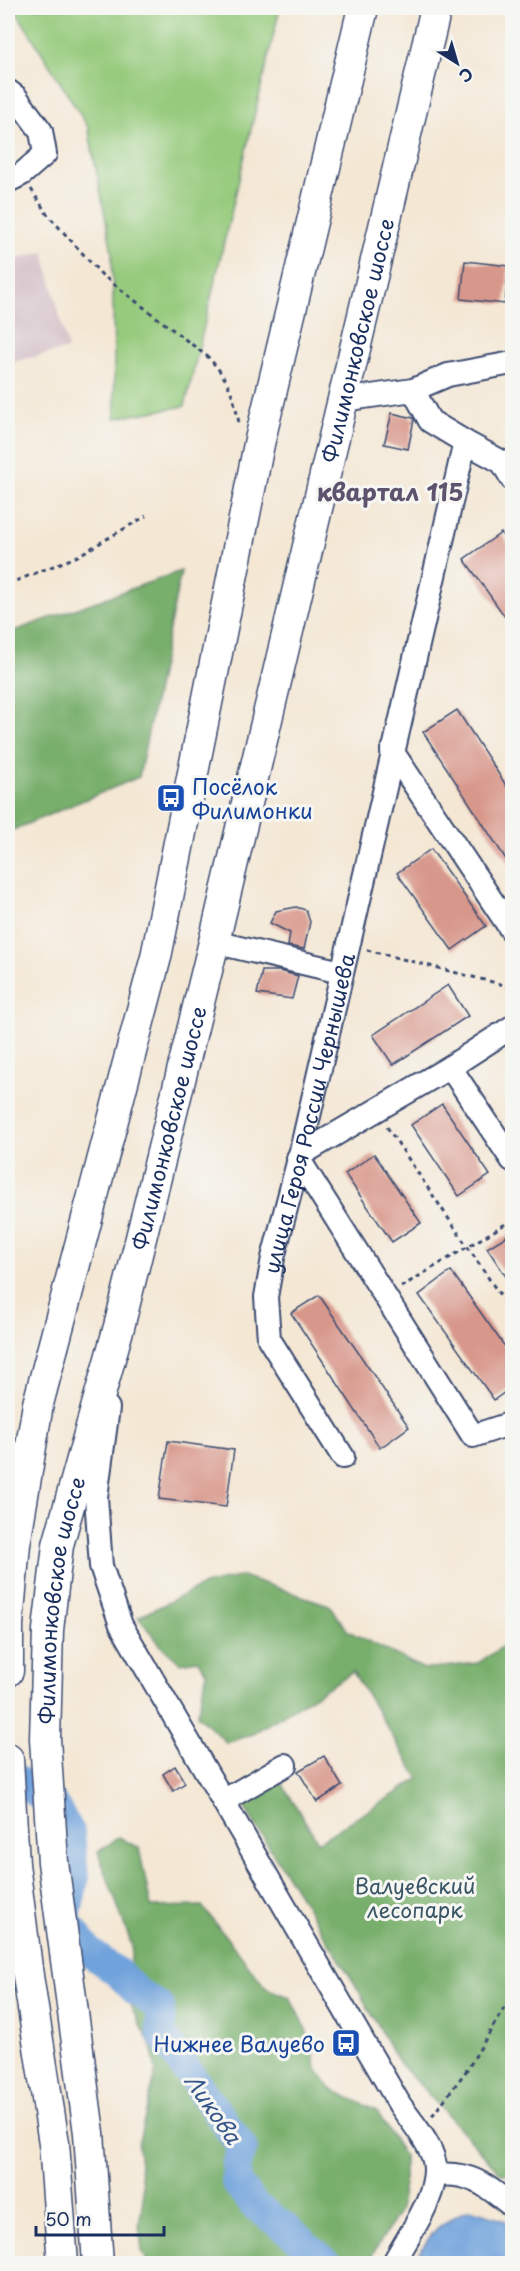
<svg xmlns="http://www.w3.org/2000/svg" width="520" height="2271" font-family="'Playpen Sans',sans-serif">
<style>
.industrial{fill:#d2bdc6}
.green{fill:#96cb7d;stroke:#587d6e;stroke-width:1.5}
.forest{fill:#78af6c;stroke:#4a6f65;stroke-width:1.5}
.water{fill:#6fa2db;stroke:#45689c;stroke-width:1.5}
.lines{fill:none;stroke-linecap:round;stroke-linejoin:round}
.river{stroke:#6fa2db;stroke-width:30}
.building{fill:#d8978b}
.minor-casing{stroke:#3c4b70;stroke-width:26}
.major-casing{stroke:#3c4b70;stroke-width:33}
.path{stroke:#3c4b70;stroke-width:3;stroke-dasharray:4.5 4.5;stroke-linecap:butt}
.minor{stroke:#fff;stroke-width:22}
.major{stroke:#fff;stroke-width:30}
.labels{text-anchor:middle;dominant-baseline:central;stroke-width:6;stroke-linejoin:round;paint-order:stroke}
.street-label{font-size:21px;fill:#1b2f5e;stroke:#f6f6f2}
.transit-label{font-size:21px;fill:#164399;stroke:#f6f6f2;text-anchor:start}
.park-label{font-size:21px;fill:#3a5666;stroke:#f6f6f2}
.water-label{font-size:22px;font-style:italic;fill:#38578a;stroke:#f6f6f2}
.quarter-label{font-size:24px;font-weight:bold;fill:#5d536e;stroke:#f6f6f2}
</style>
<rect width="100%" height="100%" fill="#f6f6f2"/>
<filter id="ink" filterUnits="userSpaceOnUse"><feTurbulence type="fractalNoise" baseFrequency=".0167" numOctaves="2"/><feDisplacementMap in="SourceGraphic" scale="12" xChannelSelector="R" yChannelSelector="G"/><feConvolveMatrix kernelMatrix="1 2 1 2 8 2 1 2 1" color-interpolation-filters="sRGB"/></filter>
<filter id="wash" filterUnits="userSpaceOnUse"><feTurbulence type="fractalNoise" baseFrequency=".008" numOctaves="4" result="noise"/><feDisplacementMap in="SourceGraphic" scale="24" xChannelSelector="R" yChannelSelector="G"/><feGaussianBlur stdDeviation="1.35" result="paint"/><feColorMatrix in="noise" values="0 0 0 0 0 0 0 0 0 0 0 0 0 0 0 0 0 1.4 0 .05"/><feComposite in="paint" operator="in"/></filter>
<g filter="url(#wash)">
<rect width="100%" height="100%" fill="#f4e7d4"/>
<path class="industrial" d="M44,252L68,349L8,363V261Z"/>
<path class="green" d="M14,8H280L185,406L115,418L112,252L88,127Z"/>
<path class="forest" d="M181,571L139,777L8,832V633Z
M242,1576L329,1605L348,1631L424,1669L478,1663L512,1640V2174H501L397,2060L353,1981L243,1805L280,1780L318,1842L419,1779L353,1672L252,1734L227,1743L197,1715L207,1672L197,1660L180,1663L162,1647L138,1617L204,1585Z
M119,1837L139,1848L151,1907L202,1906L266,1988L289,1997L302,2019L311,2043L316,2068L331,2089L377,2111L404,2156V2183L400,2210L367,2263H148L142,2251L139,2225L143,2198L138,2145L156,2071L151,2046L127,1999L132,1946L98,1852Z"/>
<path class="water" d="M470,2209C515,2223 513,2216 512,2263H414C432,2230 436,2225 470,2209Z"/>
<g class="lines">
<path class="river" d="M8,1774L53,1804L70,1832L74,1880L65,1920L89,1952L117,1972L136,1991L160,2007L161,2034L243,2148L237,2163L236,2182L254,2205L286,2228L328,2264"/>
</g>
<g id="blocks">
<path class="building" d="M465,261L509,266L505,304L461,299Z
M392,413L413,418L414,420L408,449L384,444Z
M501,533L513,549V628L464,559Z
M457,710L513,796V870L423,732Z
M431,849L486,926L452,950L397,873Z
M296,907L306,910L310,922L304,949L288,946L290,933L270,923L276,911Z
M262,971H279L298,976L292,999L257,994Z
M448,985L468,1016L393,1065L373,1035Z
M442,1104L490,1175L459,1196L411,1125Z
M374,1154L421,1223L392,1242L345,1174Z
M513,1232V1287L487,1248Z
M451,1271L513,1358V1386L494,1400L419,1295Z
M319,1295L409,1427L380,1448L291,1313Z
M168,1441L234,1450L226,1507L159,1499Z
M324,1756L342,1786L317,1802L298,1771Z
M175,1766L185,1783L173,1791L163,1774Z"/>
</g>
</g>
<g filter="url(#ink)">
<use href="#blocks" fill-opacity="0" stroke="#3c4b70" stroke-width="1.5"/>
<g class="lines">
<g class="minor-casing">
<g id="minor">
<path d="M8,91L16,97L41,131L45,154L22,174L8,181"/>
<path d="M343,400L413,390L448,375L512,363"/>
<path d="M465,442L502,462L512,479"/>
<path d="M392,751L512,931"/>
<path d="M214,942L341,972"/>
<path d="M450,1067L512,1160"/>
<path d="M300,1155L450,1067L512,1027"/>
<path d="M298,1158L473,1436L512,1423"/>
<path d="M108,1408L96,1497L101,1566L121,1625L400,2105C411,2121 427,2139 433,2157C444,2188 408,2236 393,2264"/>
<path id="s1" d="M343,1457L269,1339L266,1297L273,1258L300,1155L465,442L430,421L413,390"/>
<path d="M223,1801L285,1765"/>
<path d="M436,2175C470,2171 487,2186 512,2206"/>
</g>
</g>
<g class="major-casing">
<g id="major">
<path d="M8,1671V1624L15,1544L38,1404L156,957L259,444L363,8"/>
<path d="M8,1759L14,1864L28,1976L54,2143L63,2264"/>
<path id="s2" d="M98,2264L89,2133L53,1862L45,1739L48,1630L58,1545L120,1323L214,942L436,8"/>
</g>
</g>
<path class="path" d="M31,189L47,214L102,275L208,357C229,380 233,393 239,423
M8,584L76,557L146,516
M367,950L512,987
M387,1127L512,1313
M401,1287L512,1220
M432,2116L467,2070L512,1995"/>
<use href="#minor" class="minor"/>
<use href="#major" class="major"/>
</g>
</g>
<defs>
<g id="bus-square" transform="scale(1.5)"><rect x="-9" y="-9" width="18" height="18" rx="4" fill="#1a4fb4" stroke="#f6f6f2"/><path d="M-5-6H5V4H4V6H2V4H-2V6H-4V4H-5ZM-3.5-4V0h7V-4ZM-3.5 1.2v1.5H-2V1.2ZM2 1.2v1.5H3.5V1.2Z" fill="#fff"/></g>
</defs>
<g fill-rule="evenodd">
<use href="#bus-square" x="171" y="798"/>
<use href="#bus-square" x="346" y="2043"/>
</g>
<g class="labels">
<g class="street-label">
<text stroke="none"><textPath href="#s2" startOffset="1964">Филимонковское шоссе</textPath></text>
<text stroke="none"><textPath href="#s1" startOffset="370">улица Героя России Чернышева</textPath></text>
<text stroke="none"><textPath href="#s2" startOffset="1154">Филимонковское шоссе</textPath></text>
<text stroke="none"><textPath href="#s2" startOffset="668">Филимонковское шоссе</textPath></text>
</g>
<g class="transit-label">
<text x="192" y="786">Посёлок<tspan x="192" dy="24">Филимонки</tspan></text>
<text x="325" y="2043" text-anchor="end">Нижнее Валуево</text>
</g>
<g class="park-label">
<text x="415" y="1885">Валуевский<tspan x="415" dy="24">лесопарк</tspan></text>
</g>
<g class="water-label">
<text transform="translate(214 2108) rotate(55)">Ликова</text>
</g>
<g class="quarter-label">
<text x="390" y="491">квартал 115</text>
</g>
</g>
<rect width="520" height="2271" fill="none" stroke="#f6f6f2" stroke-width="30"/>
<g transform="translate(457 63) rotate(143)" stroke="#f6f6f2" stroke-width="4.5" paint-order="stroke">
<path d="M0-4.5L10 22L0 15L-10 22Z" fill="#1b2f5e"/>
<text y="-9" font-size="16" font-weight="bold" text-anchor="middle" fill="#1b2f5e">С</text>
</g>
<path d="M36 2226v9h128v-9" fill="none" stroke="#1b2f5e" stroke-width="3"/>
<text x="45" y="2226" font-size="18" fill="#1b2f5e" stroke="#f6f6f2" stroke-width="4.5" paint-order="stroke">50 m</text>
</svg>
